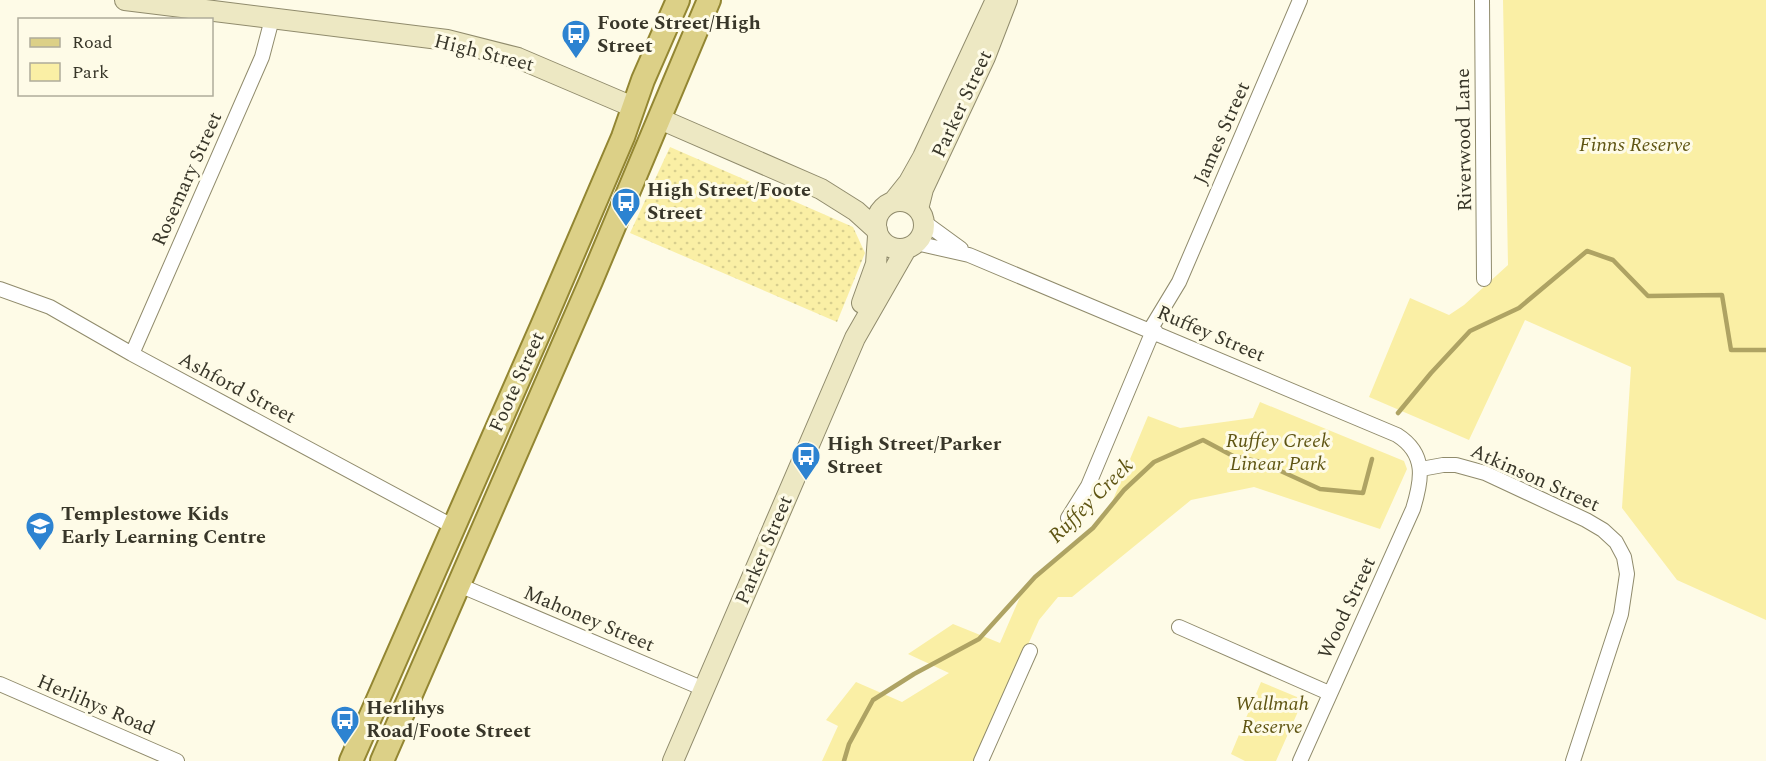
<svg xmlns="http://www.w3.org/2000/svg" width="1766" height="761" font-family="Spectral,serif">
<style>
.grass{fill:url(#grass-dots)}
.park{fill:#faefa5}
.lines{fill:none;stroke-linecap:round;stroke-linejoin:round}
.stream{stroke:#aea363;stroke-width:4.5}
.street-casing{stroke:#908b6c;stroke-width:16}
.secondary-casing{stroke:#908b6c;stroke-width:22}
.primary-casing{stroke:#938632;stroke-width:26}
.street{stroke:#fff;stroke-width:14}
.secondary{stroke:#ede8c3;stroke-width:20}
.primary{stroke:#dcd087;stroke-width:22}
.labels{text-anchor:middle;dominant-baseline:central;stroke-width:6;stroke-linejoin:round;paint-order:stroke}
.poi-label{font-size:20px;font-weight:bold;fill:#383629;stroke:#fefbe7;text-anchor:start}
.street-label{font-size:20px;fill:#383629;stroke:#fefbe7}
.park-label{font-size:20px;font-style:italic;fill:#5f5513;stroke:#fefbe7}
.water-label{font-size:21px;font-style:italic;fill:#5f5513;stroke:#fefbe7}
</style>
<defs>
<pattern id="grass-dots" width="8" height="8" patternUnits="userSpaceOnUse" patternTransform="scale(1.5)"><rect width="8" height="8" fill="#faefa5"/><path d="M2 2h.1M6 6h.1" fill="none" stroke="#d7ce8e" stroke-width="1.8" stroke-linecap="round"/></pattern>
</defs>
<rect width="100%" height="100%" fill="#fefbe7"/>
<path class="grass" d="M670,147L853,227L865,253L837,322L630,233Z"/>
<path class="park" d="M1503,0H1766V620L1677,580L1622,508L1631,367L1525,320L1469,440L1369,397L1410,298L1449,315L1464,305L1508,265Z
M1260,402L1404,461L1407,469L1380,529L1254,487L1191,500L1072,597H1058L1039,620L976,761H822L838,726L826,720L856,682L902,702L949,673L908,654L953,624L1000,643L1023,590L1035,577L1093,528L1110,507L1148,416L1180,428L1253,418Z
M1261,682L1297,697L1300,707L1276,761H1245L1231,754Z"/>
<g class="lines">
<path class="stream" d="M1398,413L1431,373L1470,331L1519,308L1587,251L1613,260L1648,296L1722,295L1731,350H1766
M844,761L849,744L873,700L914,674L979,639L1035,577L1093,528L1124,490L1154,462L1203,440L1233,456L1261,462L1320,489L1363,493L1372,459"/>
<g class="street-casing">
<path id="street" d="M1482,0L1484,279
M924,222L961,249
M916,243L969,255L1397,435C1427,454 1422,480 1413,509L1300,761
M0,289L50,307L132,354L454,527
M1150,330L1179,282L1300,0
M132,354L262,57L272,19
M1421,469L1443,465H1456L1485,473L1586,520L1603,530L1616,542L1624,557L1627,574L1621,614L1573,761
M1068,518L1088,486L1150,338L1156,332
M459,585L704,689
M1179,627L1329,693
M0,684L177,761
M981,761L1030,651"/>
</g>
<g class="secondary-casing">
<path id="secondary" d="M125,0L447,40L518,58L633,107
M660,119L821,189L856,211L877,230
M876 225a24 24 0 1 1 48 0a24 24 0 1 1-48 0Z
M893,202L909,182L923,157L995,2
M918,209L923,189L985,57L1007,0
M862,303L876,264L878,236
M673,761L855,338L906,249"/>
</g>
<g class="primary-casing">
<path id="primary" d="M351,761L542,326L623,137L643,80L678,0
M382,761L591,281L709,0"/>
</g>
<use href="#street" class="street"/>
<use href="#secondary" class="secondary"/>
<use href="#primary" class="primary"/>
</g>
<defs>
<g id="bus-pin" transform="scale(1.5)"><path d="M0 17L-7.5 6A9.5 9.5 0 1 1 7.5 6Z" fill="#2d83d1" stroke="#fefbe7"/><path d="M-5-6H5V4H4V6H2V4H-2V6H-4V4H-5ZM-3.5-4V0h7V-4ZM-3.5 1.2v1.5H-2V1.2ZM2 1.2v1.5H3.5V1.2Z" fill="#fff"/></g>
<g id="school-pin" transform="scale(1.5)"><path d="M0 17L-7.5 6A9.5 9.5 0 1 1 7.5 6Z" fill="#2d83d1" stroke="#fefbe7"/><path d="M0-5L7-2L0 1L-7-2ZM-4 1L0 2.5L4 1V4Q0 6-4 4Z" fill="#fff"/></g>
</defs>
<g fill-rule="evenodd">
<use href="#bus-pin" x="576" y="34"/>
<use href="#bus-pin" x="626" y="202"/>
<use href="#bus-pin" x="806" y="456"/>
<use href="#school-pin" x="40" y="526"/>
<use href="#bus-pin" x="345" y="720"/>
</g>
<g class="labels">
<g class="poi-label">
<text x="597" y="23">Foote Street/High<tspan x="597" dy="23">Street</tspan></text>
<text x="647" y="190">High Street/Foote<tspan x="647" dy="23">Street</tspan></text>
<text x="827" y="444">High Street/Parker<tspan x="827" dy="23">Street</tspan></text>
<text x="61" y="514">Templestowe Kids<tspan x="61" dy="23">Early Learning Centre</tspan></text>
<text x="366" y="708">Herlihys<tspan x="366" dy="23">Road/Foote Street</tspan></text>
</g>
<g class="street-label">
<text transform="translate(484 53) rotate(14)">High Street</text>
<text transform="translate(962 104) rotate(-65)">Parker Street</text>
<text transform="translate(1222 133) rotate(-66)">James Street</text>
<text transform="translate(1464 140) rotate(-91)">Riverwood Lane</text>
<text transform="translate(187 179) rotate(-66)">Rosemary Street</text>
<text transform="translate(1211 334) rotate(23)">Ruffey Street</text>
<text transform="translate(517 382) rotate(-66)">Foote Street</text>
<text transform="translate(237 388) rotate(28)">Ashford Street</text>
<text transform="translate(1535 478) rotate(24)">Atkinson Street</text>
<text transform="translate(764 550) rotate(-67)">Parker Street</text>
<text transform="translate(1347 608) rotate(-65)">Wood Street</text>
<text transform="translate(589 619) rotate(23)">Mahoney Street</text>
<text transform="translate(96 705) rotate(23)">Herlihys Road</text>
</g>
<g class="park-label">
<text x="1635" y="145">Finns Reserve</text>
<text x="1278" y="441">Ruffey Creek<tspan x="1278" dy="23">Linear Park</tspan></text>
<text x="1272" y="704">Wallmah<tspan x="1272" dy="23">Reserve</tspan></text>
</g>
<g class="water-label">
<text transform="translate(1091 501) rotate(-45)">Ruffey Creek</text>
</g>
</g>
<rect x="18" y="18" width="195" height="78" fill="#fefbe7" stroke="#afac9b" stroke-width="1.5"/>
<rect x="30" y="38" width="30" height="9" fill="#dcd087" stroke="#afac9b" stroke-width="1.5"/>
<text x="72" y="48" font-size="18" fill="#383629">Road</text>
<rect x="30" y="63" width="30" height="18" fill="#faefa5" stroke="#afac9b" stroke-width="1.5"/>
<text x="72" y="78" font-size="18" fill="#383629">Park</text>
</svg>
